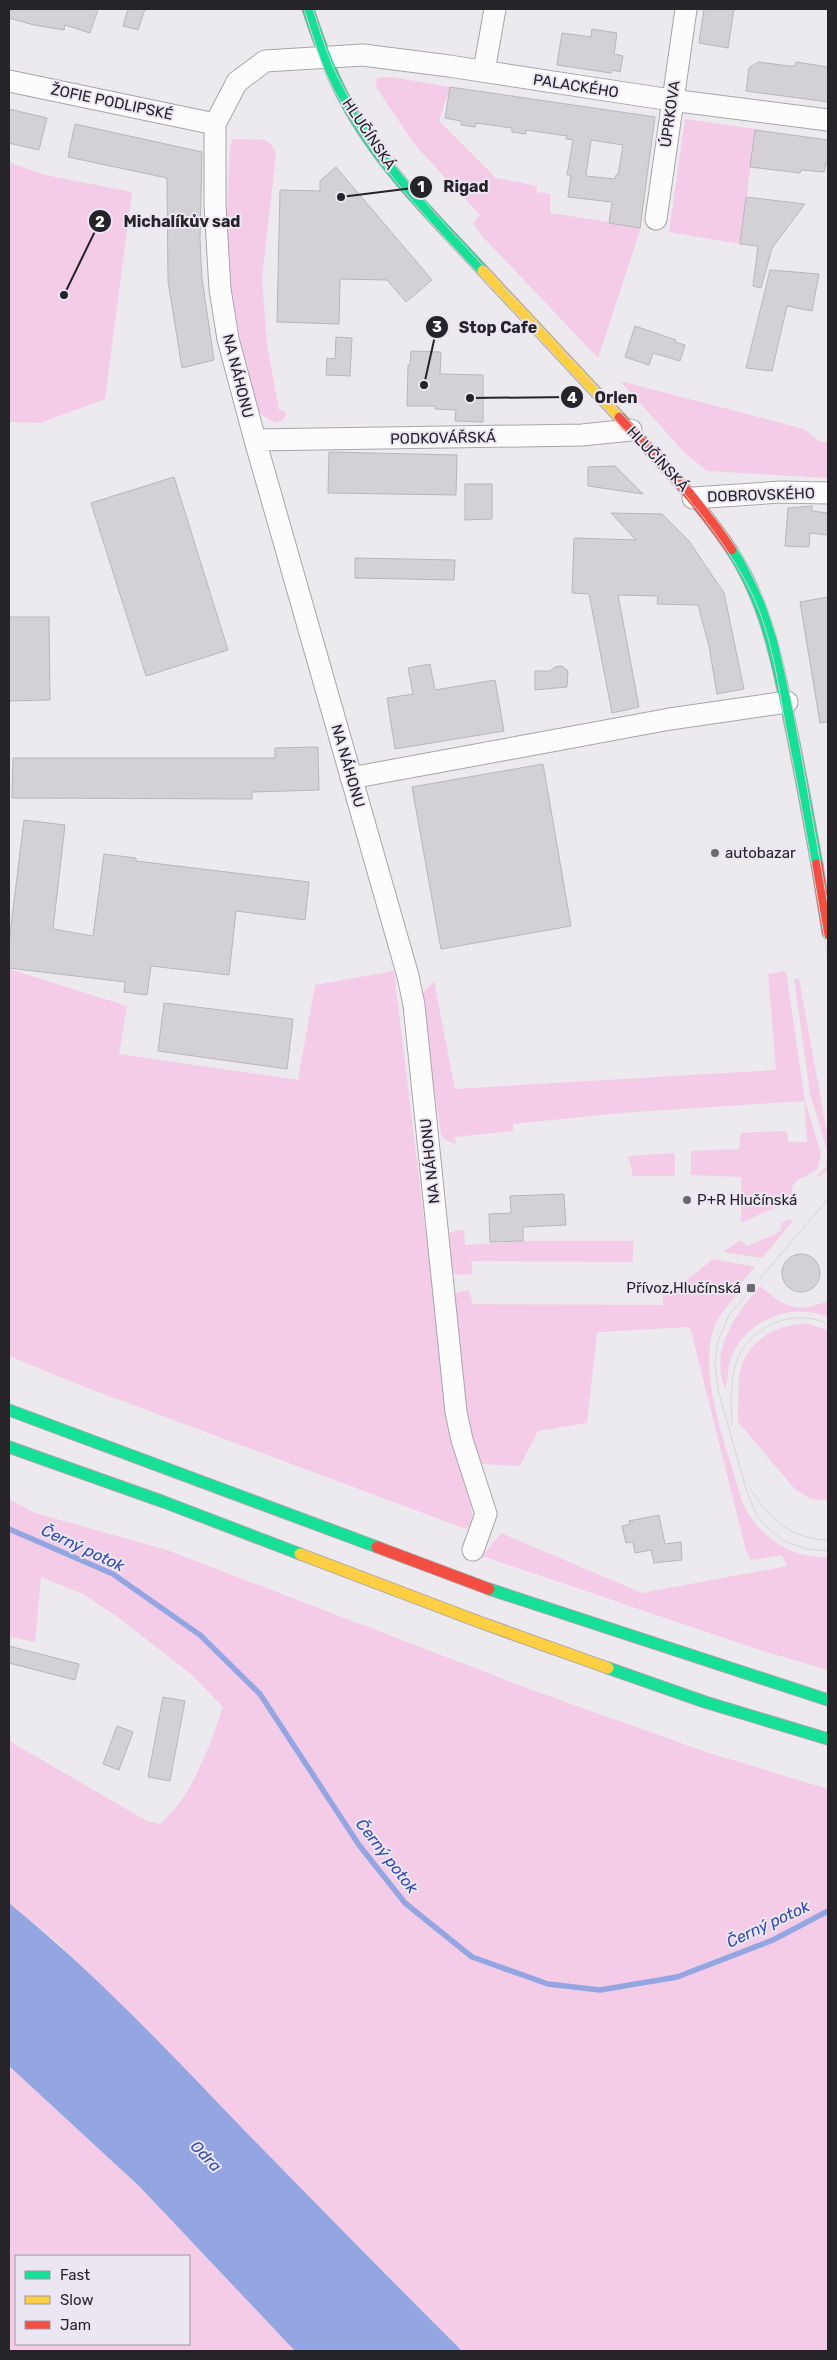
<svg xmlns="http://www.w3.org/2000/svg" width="837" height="2360" font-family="Rubik,sans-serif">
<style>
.green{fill:#f4cce7;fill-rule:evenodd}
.water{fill:#94a6e2}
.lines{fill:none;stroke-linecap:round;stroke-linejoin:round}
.stream{stroke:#94a6e2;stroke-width:5.5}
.building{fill:#d4d1d6;stroke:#b9b6bb;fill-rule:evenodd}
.street-casing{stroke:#a8a5aa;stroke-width:23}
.fast-casing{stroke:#a8a5aa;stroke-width:13}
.slow-casing{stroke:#a8a5aa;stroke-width:13}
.jam-casing{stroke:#a8a5aa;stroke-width:13}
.street{stroke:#fcfcfd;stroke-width:21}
.fast{stroke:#16e098;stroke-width:11}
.slow{stroke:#ffcf43;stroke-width:11}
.jam{stroke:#f24e42;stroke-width:11}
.tram{stroke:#d7d6d8;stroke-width:1}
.poi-dot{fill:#6b696e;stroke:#ebe6f2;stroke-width:2}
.labels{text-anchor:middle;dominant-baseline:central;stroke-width:4;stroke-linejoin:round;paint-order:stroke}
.street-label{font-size:15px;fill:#262429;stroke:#ebe6f2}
.poi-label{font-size:15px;fill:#262429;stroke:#ebe6f2;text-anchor:start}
.water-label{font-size:16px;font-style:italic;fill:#334bac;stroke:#ebe6f2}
.leader{fill:none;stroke:#262429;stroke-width:2}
.callout-dot{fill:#262429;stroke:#ebe6f2;stroke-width:2}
.mark-label{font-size:15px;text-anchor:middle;font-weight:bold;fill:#fff}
.callout-label{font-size:16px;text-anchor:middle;font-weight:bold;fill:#262429;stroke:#ebe6f2;stroke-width:4;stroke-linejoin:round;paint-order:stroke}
</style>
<rect width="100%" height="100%" fill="#ece9ef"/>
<path class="green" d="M392,77L450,87L439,121L496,178L537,186V192L550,194V213L641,227L598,358L483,237L473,223L480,215L415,145L376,87L377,78Z
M685,119L755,129L741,244L669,232Z
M236,139L265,140L272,145L276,154L262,278L267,345L279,410L285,411L286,416L281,421L275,422L267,419L254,407L231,326L226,234L230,147L232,140Z
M9,162L45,175L132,192L105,399L40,423L9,422Z
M620,381L804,429L819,441L828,442V478L707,471L684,452Z
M9,969L127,1006L119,1054L298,1080L315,985L394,971L450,1433L470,1495L473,1522L466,1529L77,1384L9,1356Z
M786,971L805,1101L821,1154L818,1168C805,1181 788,1175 793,1199L741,1223V1177L691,1175V1151L739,1149L741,1133L786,1131L789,1142H807L804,1101L621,1113L513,1124V1131L455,1137L456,1144L446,1140L441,1135L423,1012L422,994L434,981L455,1089L776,1070L768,974Z
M794,979H799L828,1138V1170L814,1179L826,1167L828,1153L810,1093Z
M675,1153V1176H633L628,1156Z
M790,1219L792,1222L762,1258L723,1252L740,1240L747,1246L780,1232L782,1223Z
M457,1230L464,1231L465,1245L523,1241H633V1262L471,1261L473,1274L458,1275L451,1272L447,1234Z
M713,1259L755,1267L735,1290L738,1293C730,1304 718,1315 714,1328C697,1377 729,1452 742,1502C758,1536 790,1559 828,1557V1670L763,1651L482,1556L501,1533L642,1593L787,1566L782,1555L751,1560L746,1551L690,1327L597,1332L587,1423L538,1431L520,1466L482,1464L469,1436L451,1297L455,1293L469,1290L473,1304L663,1305V1293L676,1289Z
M760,1286C785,1307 796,1314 828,1301V1318C794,1300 744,1321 731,1358C727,1367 729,1379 725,1388C709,1349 737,1313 760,1286Z
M808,1324L828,1330V1499L826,1500L811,1499L795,1489L738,1422C738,1408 738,1393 739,1379C743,1342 774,1324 808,1324Z
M9,1499L35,1513L167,1550L532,1690L706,1752L828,1789V2351H462L57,1942L9,1903V1741L147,1821L160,1824C192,1798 210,1745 223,1707L192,1675L119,1618L83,1594L41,1577L35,1642L9,1637Z
M9,2066L140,2187L295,2351H9ZM16,2256H189V2344H16Z"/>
<path class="water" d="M9,1903C93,1971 167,2050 242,2128C315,2203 388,2277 462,2351H295L140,2187L9,2066Z"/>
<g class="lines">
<path class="stream" d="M9,1529L113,1574L200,1635L260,1694L359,1845L405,1903L472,1957L548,1984L600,1990L677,1977L773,1940L828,1911"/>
</g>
<path class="building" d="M9,9H98L90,33L65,25L64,30L34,25L9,18Z
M128,9H145L138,30L123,26Z
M704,9H734L728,48L699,43Z
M592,29L617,33L614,54L623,56L620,72L612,70L611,73L557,65L562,33L591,37Z
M758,62L789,66H795L796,62L828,67V102L746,91L749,68Z
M450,87L655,117L640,228L609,223L612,202L568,197L571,175H567L573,140L566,139L567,136L526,130V134L512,132V128L476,123L475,127L461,125V121L445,118ZM591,140L623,145L618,175H616L615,179L586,176Z
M9,109L47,118L39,150L9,143Z
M75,124L202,152L200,239L202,279L214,360L182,368L168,281L167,178L68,157Z
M755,130L828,140V164L826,163L824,172L801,170L800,173L750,167Z
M336,167L432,280L406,302L387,280L340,279L339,324L277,322L280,190L320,191V181Z
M746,197L805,204L772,248L761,288L753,286L758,246L740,244Z
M770,270L819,274L812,311L787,306L772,371L746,368Z
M635,326L676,340L675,342L685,345L680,361L653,353L649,365L625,357Z
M336,337L352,338L350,376L326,375L327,358L335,359Z
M411,351L441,352L440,374L483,375V422L455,421L456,410L435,409V406H407L408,365H410Z
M329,452L457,455L456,495L328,493Z
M615,466L643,494L588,486V467Z
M174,477L228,650L146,676L91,503Z
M465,484H492V519L465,520Z
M812,506V511L828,513V535L810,533L809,547L785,546L788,508Z
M611,513L662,514L689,541L724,593L744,689L717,694L709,646L698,605L657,604L658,596L618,595L639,707L612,713L589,594L572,593L574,538L636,540Z
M355,558L455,560L454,580L355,578Z
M828,597V722L820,723L800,602Z
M9,617H49L50,700L9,701Z
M430,664L435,690L495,680L504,731L395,749L387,698L413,694L408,668Z
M562,666L568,671L567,687L535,690V671H550L555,667Z
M318,747L319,790L252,792V799L12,798L13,758H275V748Z
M543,764L571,926L441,949L412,787Z
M24,820L65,825L53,929L93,936L104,854L136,858V861L309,882L305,920L236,911L229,975L151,966L147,995L124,992L125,982L9,968V942Z
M164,1003L293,1019L287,1069L158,1051Z
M564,1194L566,1225L523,1227V1241L490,1242L489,1214L511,1213L510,1196Z
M782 1273a19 19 0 1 1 38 0a19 19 0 1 1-38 0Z
M659,1515L665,1544L681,1542L682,1560L654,1563L651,1550L635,1553L633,1542L626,1543L622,1526L630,1524L629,1521Z
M9,1646L79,1664L75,1680L9,1663Z
M163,1697L185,1701L170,1781L148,1777Z
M117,1726L133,1732L119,1770L103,1764Z"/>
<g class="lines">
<g class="street-casing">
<path id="street" d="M484,71L495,9
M9,81L215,124
M656,219L686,9
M255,440L582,435L631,430
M693,498L781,492L828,493
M351,778L670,719L787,702
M473,1550L486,1514L462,1440L456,1412L414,1005L408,976L255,440L228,339L220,289L215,205V124L237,82L265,61L363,55L449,66L671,100L828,120"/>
</g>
<g class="fast-casing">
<path id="fast" d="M308,9C321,48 335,86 357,121C391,177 439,223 483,271
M731,549C765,600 777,659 789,718C799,767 808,815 817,865
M9,1410L377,1547
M9,1447L164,1502L300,1554
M489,1589L828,1700
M608,1668L705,1702L828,1739"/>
</g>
<g class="slow-casing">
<path id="slow" d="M483,271L620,418
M300,1554L482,1623L608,1668"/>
</g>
<g class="jam-casing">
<path id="jam" d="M620,418C659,460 699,501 731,549
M817,865L828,933
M377,1547L489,1589"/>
</g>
<use href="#street" class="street"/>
<use href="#fast" class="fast"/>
<use href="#slow" class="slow"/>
<use href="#jam" class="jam"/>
<path class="tram" d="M304,9C313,36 320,64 334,90C378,171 442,235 505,302C561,362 616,422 674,481C704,517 733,554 753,596C772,637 778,684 786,728C802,805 815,882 828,959
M313,9C319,28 325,48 333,67C362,129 406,181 451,231L694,491L722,527L744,559L765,602L778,641L794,714L828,906
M828,1199L729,1315L718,1341L715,1363L718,1390L747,1492L757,1516L770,1530L786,1542L806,1549L828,1551
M732,1425C731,1406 730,1382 736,1363C749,1326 793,1307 828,1324
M750,1488C768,1518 792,1540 828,1540"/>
</g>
<g class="poi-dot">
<circle cx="715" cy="853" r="5"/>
<circle cx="687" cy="1200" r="5"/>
<rect x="746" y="1283" width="10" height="10" rx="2.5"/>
</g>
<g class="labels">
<g class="street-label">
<text transform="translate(576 86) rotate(9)">PALACKÉHO</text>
<text transform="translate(112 102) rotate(12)">ŽOFIE PODLIPSKÉ</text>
<text transform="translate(670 114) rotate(-82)">ÚPRKOVA</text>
<text transform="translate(369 134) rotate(56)">HLUČÍNSKÁ</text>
<text transform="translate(238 376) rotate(76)">NA NÁHONU</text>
<text transform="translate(443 438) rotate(-1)">PODKOVÁŘSKÁ</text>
<text transform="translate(658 459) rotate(47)">HLUČÍNSKÁ</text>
<text transform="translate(761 495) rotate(-2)">DOBROVSKÉHO</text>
<text transform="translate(348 766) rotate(74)">NA NÁHONU</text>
<text transform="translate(430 1161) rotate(-96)">NA NÁHONU</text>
</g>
<g class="poi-label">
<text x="725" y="853">autobazar</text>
<text x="697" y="1200">P+R Hlučínská</text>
<text x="741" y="1288" text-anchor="end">Přívoz,Hlučínská</text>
</g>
<g class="water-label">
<text transform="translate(83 1548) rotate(25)">Černý potok</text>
<text transform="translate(387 1856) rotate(52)">Černý potok</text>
<text transform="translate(768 1924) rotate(-25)">Černý potok</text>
<text transform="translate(206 2156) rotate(46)">Odra</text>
</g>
</g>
<path class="leader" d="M341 197L421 187M64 295L100 221M424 385L437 327M470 398L572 397"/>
<g class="callout-dot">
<circle cx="341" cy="197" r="5"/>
<circle cx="64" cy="295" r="5"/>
<circle cx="424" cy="385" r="5"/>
<circle cx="470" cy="398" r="5"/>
<circle cx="421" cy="187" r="12"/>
<circle cx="100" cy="221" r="12"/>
<circle cx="437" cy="327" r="12"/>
<circle cx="572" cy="397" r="12"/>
</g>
<g class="mark-label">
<text x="421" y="192">1</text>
<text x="100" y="227">2</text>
<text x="437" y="332">3</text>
<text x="572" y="403">4</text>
</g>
<g class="callout-label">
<text x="466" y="192">Rigad</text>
<text x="182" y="227">Michalíkův sad</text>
<text x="498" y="333">Stop Cafe</text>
<text x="616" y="403">Orlen</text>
</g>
<rect width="837" height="2360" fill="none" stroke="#262429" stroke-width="20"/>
<rect x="15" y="2255" width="175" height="90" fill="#ebe6f2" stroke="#9c98a2"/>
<rect x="25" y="2271" width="25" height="8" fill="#16e098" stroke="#9c98a2"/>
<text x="60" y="2280" font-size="15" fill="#262429">Fast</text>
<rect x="25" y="2296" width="25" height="8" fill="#ffcf43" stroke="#9c98a2"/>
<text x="60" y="2305" font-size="15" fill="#262429">Slow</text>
<rect x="25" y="2321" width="25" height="8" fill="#f24e42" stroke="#9c98a2"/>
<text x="60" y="2330" font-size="15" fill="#262429">Jam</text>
</svg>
